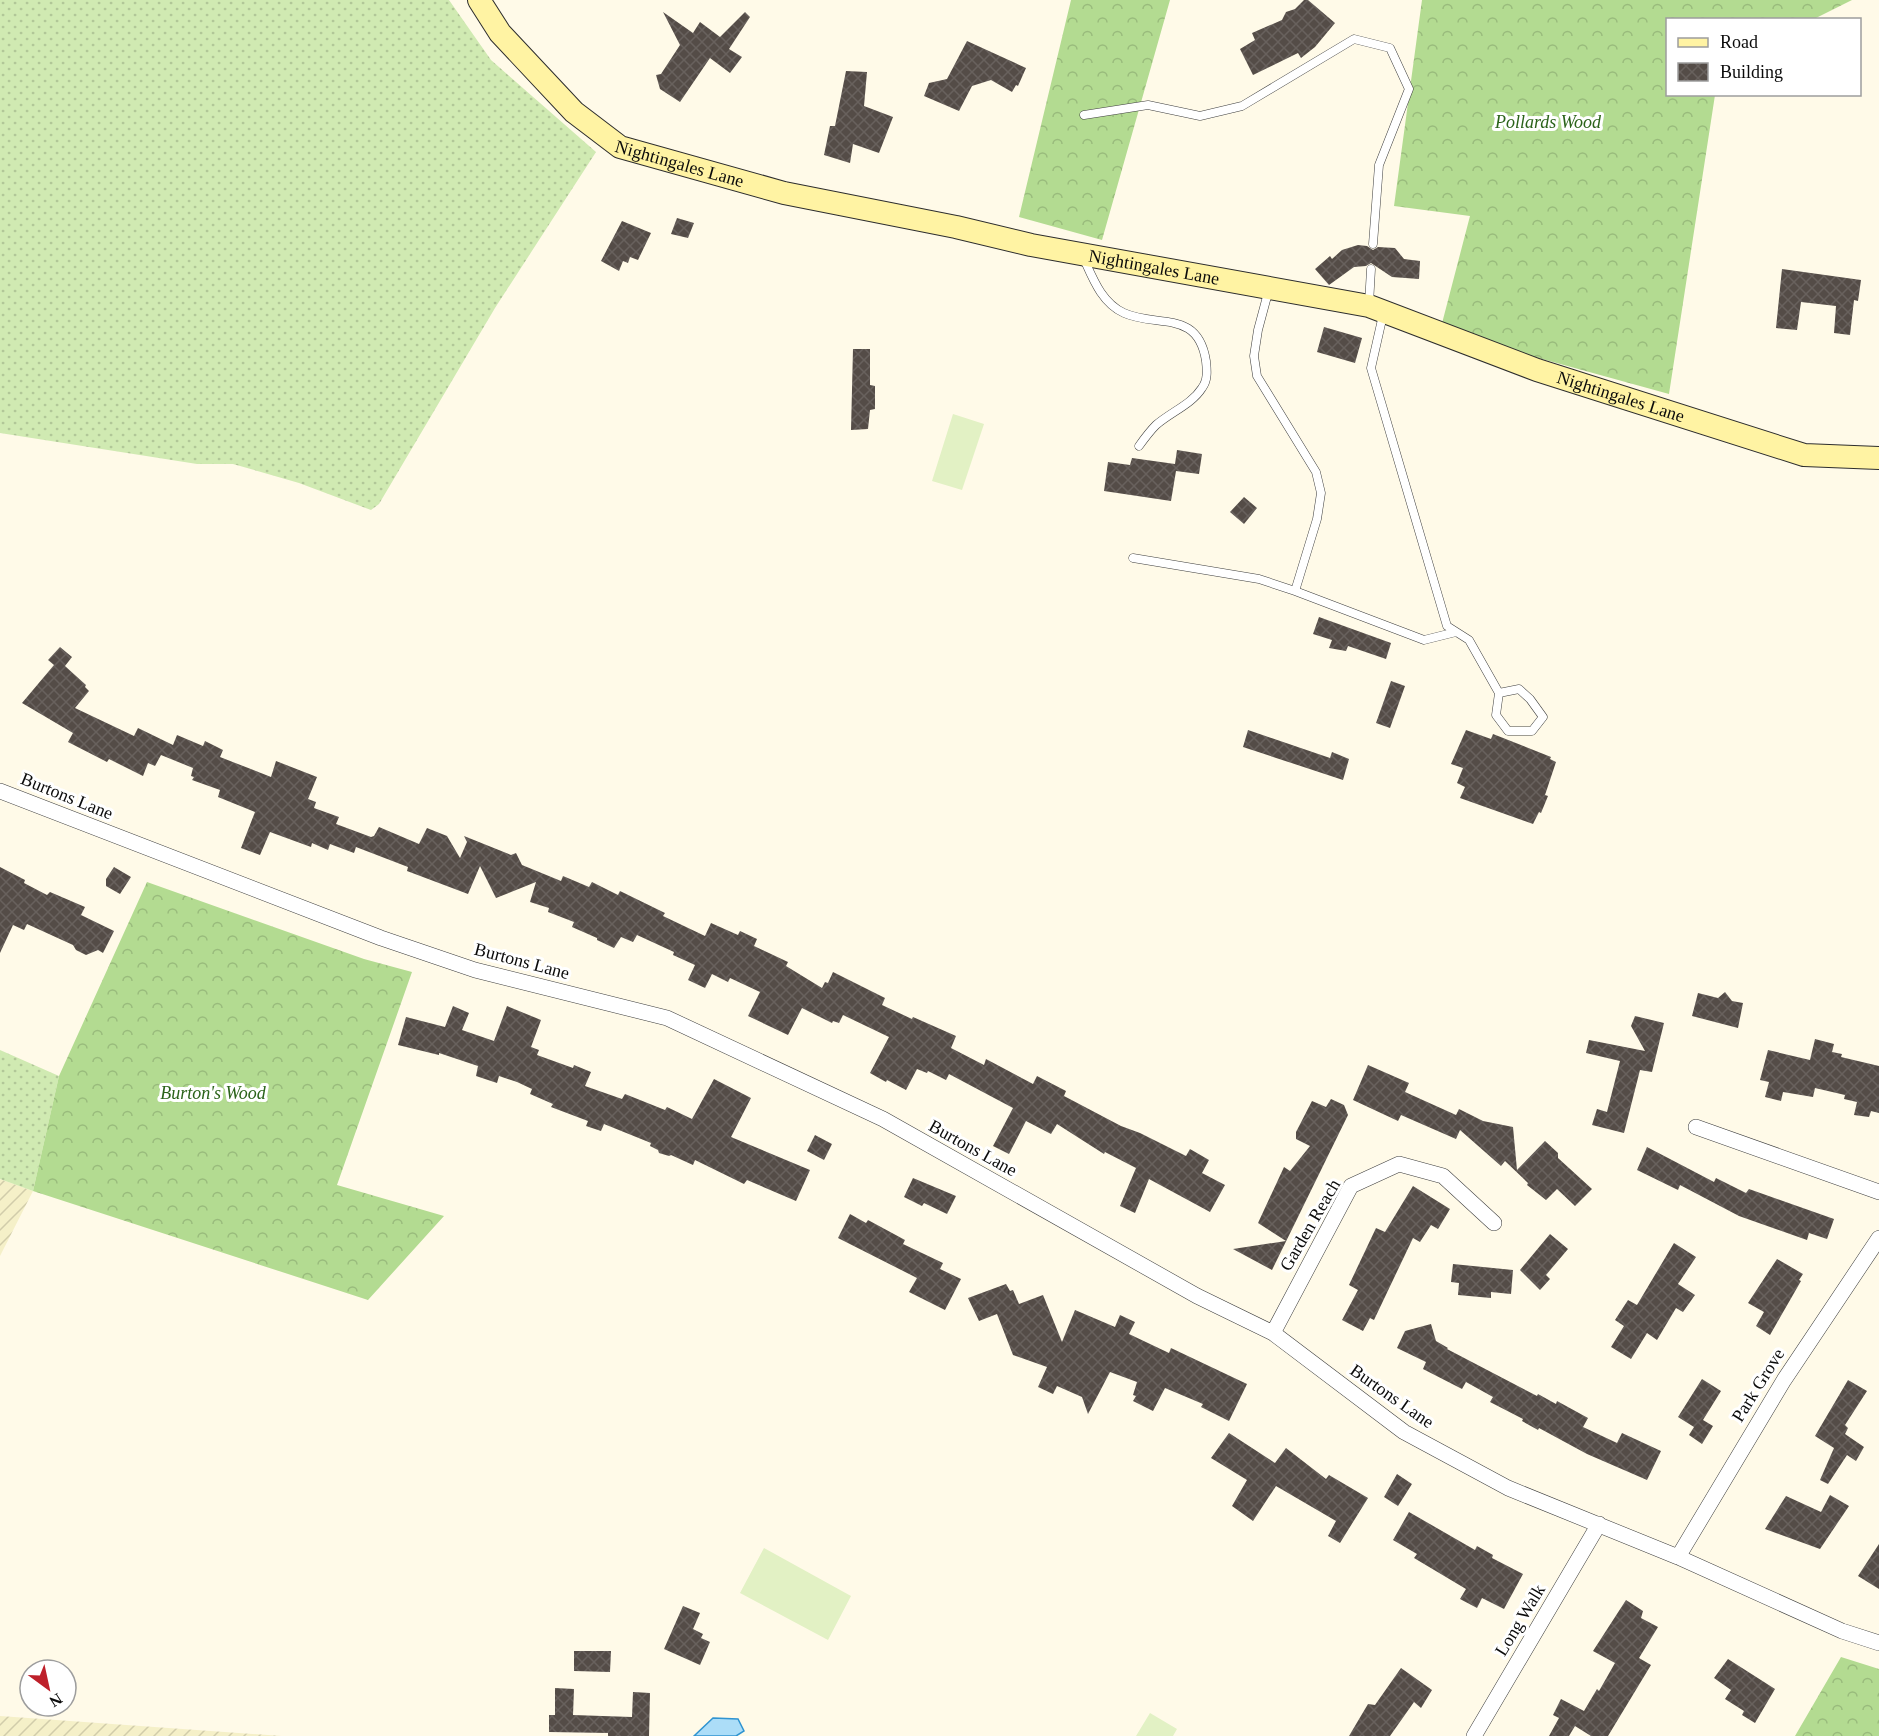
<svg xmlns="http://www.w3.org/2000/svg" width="1879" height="1736" font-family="Georgia,serif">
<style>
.farmland{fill:url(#farmland-furrows)}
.grass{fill:url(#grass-dots)}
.forest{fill:url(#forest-crowns)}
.pitch{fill:#e2f1c4}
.water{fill:#acddf8;stroke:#3094d1;stroke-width:1.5}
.building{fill:url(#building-cross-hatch)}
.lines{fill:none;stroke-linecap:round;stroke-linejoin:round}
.lane-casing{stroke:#3e3e3e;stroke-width:9}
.street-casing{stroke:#3e3e3e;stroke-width:16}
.secondary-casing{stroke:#2d2d2d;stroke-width:24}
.lane{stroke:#fff;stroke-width:8}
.street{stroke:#fff;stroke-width:15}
.secondary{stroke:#fff3a3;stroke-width:22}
.labels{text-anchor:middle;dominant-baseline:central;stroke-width:6;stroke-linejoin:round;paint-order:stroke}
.park-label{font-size:18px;font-style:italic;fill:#2b631a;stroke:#fff}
.street-label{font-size:18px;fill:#0b0b0b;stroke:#fff}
</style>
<defs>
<pattern id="farmland-furrows" width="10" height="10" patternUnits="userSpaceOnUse" patternTransform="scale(1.5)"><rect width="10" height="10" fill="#f5f0c8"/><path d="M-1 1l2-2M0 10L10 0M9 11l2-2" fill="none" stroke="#d1ccaa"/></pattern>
<pattern id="grass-dots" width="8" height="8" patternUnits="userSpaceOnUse" patternTransform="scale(1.5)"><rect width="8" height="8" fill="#d0eab2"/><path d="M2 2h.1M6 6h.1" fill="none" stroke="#b1c798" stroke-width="1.8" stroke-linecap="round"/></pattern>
<pattern id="forest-crowns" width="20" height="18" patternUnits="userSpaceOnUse" patternTransform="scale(1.5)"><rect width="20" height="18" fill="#b3db91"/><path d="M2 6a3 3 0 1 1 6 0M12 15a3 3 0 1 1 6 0" fill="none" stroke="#99bb7c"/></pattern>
<pattern id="building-cross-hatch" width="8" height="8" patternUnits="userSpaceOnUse" patternTransform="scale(1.5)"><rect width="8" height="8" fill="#544c47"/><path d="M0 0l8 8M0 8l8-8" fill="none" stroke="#68615d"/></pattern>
</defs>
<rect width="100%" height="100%" fill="#fffae8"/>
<path class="farmland" d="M0,1179L33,1191L0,1256Z
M0,1716L282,1736H0Z"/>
<path class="grass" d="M0,0H449L491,60L596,152L495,308L379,504L371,510L299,483L233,464H197L0,433Z
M0,1050L59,1076L33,1191L0,1179Z"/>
<path class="forest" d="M1071,0H1170L1102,240L1019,217Z
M1422,0H1852L1814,19L1668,20V94L1715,95L1669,394L1440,331L1470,216L1394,206Z
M147,882L364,959L412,972L337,1185L444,1216L368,1300L33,1191L59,1076Z
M1841,1657L1879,1669V1736H1795Z"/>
<path class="pitch" d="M953,414L984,424L962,490L932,481Z
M764,1548L851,1596L828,1640L740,1593Z
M1150,1713L1177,1729L1173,1736H1136Z"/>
<path class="water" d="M713,1718L738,1719L744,1731L736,1736H694Z"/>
<path class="building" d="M1304,0H1308L1335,23L1315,47L1301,58L1298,53L1253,75L1240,49L1255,40L1252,33L1282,20L1286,12L1295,9Z
M663,12L693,33L700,22L720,37L745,12L750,17L729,49L742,57L730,73L710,58L680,102L660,89L656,75L661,74L680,45Z
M967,41L1026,68L1018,86L1016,85L1012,92L991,80L972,86L959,111L924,96L929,83L947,79Z
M846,71L867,72L864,106L893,117L879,153L853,144L850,163L824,155L830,126H835Z
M677,218L694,223L688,238L671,234Z
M622,221L651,233L638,260L630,257L628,263L623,261L619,271L601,261Z
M1358,245L1367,246L1373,250L1378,247L1395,248L1404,259L1420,261L1419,279L1392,277L1371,263L1366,266L1354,267L1329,285L1315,269L1330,256L1332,259L1342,250Z
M1782,269L1861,280L1858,301L1854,300L1850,335L1834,333L1836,306L1801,302L1797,330L1776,328Z
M1324,327L1362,338L1355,363L1317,352Z
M853,349H870V385L875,386V409L870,410L868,429L851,430Z
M1177,450L1202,454L1199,474L1176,471L1171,501L1104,491L1108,462L1130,465L1132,458L1175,464Z
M1244,497L1257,508L1244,524L1230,512Z
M1319,617L1391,643L1386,659L1348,646L1346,651L1329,648L1332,640L1313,634Z
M60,647L72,657L65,666L86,685L85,687L89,691L75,708L134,736L138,728L173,745L177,735L203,746L205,741L223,750L220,757L271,777L276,761L317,777L308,799L316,802L314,808L339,817L336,824L371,837L374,836L379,827L419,844L427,828L447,836L460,858L467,842L464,836L511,855L516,853L522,865L561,881L563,876L589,887L592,882L618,895L620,891L665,913L663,916L705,936L711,923L738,935L740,931L757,939L754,946L788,962L786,966L822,988L825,982L828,983L833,972L885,998L882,1005L912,1019L913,1017L956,1036L951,1048L984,1065L986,1059L1033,1084L1037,1076L1066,1091L1064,1096L1121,1126L1140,1133L1186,1156L1190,1149L1209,1160L1202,1173L1225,1185L1210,1212L1149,1179L1135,1213L1120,1206L1136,1168L1105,1152L1104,1154L1057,1124L1051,1134L1026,1121L1009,1154L993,1146L1013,1108L949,1074L946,1080L928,1071L927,1073L917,1069L906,1090L887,1080L886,1082L870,1073L889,1037L843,1015L839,1023L833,1021L832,1023L802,1008L788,1035L748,1016L760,992L730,978L728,982L712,974L705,988L688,980L695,965L673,955L674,952L637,935L633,942L621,937L614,948L597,940V938L572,927L574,922L548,912L549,908L530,902L536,882L496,898L480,866L468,894L407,871L408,867L356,847L354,853L330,844L328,850L312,843L311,847L270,832L260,855L241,848L255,812L218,797L220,790L192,780L194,777L191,776L193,768L161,755L155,766L148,763L143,776L109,759L107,762L68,742L73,733L22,703L54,665L48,660Z
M1391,681L1405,686L1390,728L1376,723Z
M1248,730L1330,758L1332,752L1349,759L1343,780L1243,747Z
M1466,730L1491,739L1493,734L1551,757L1550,759L1556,762L1545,795L1548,796L1541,813L1539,812L1533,824L1460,798L1465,787L1457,783L1463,768L1451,764Z
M0,867L25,880L24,883L47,895L50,892L85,907L81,915L114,931L103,953L98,950L86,955L76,950L73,945L27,924L24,930L13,925L0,953Z
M114,867L131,877L120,894L106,886V879Z
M1725,992L1732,1001L1743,1003L1738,1028L1692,1016L1698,993L1718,998Z
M453,1006L469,1013L462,1030L494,1041L507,1006L541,1020L531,1047L539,1050L537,1055L573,1068L574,1065L591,1072L585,1086L622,1099L625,1094L665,1110L667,1107L692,1119L714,1079L751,1098L731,1137L810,1170L796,1201L747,1180L744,1184L695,1160L693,1165L671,1155L669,1156L659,1153L658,1150L650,1146L651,1143L604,1124L601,1131L586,1126L588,1121L551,1107L553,1104L530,1094L532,1089L517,1082L499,1076L497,1083L476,1076L478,1066L439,1053V1055L398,1045L406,1017L445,1027Z
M1635,1016L1664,1023L1652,1072L1640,1070L1624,1133L1592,1125L1597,1109L1607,1112L1620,1061L1586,1053L1589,1040L1645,1051L1631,1026Z
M1815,1039L1834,1044L1832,1052L1842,1054L1841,1057L1879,1066V1113L1871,1111L1869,1117L1854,1115L1857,1102L1844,1099L1845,1095L1815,1088L1813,1097L1783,1092L1781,1101L1765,1097L1769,1082L1760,1080L1768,1050L1810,1060Z
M1368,1065L1409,1083L1405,1092L1456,1115L1459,1109L1483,1121L1513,1127L1517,1170L1545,1141L1558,1153V1158L1592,1189L1575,1206L1557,1189L1546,1200L1527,1185L1528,1183L1505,1161L1501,1166L1460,1130L1456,1139L1401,1115L1398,1121L1353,1100Z
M1331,1099L1344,1105L1348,1115L1272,1270L1233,1249L1286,1241L1258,1223L1284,1167L1290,1171L1310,1146L1296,1139V1132L1312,1101L1326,1107Z
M815,1135L832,1144L824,1160L807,1151Z
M1647,1147L1714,1182L1716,1178L1746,1193L1749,1189L1834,1219L1827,1239L1809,1233L1807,1240L1739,1216L1680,1185L1678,1190L1637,1170Z
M913,1178L956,1196L947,1214L924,1203L922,1206L904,1197Z
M1413,1186L1450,1209L1438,1229L1431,1225L1420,1242L1413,1238L1374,1320L1370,1318L1363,1331L1342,1320L1358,1290L1349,1285L1376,1228L1385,1232Z
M850,1214L866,1223L868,1220L905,1240L903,1244L943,1263L940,1269L961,1279L945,1310L909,1292L917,1278L838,1238Z
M1550,1234L1568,1249L1546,1275L1550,1279L1540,1290L1520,1270Z
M1674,1243L1696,1257L1678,1284L1695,1295L1683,1312L1676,1308L1657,1340L1647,1333L1631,1359L1611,1347L1624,1326L1615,1320L1628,1300L1637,1305Z
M1777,1259L1803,1274L1799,1280L1801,1281L1770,1335L1756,1326L1764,1312L1748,1303Z
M1453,1264L1513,1270L1511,1294L1491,1292V1298L1458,1295L1459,1283L1451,1282Z
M1006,1284L1010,1291L1013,1290L1019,1304L1043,1295L1062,1342L1075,1310L1115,1327L1120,1315L1135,1322L1129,1334L1169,1353L1171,1348L1247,1384L1229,1421L1201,1407L1203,1404L1165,1388L1153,1411L1133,1401L1136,1396L1133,1395L1137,1382L1110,1372L1088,1414L1082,1397L1057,1386L1053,1394L1038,1387L1047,1367L1013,1355L997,1314L979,1321L968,1298Z
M1431,1324L1436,1341L1448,1348L1447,1349L1537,1396L1538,1394L1556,1404L1557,1401L1588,1418L1583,1427L1617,1443L1622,1433L1661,1451L1647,1480L1587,1454L1539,1428L1538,1430L1522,1421L1523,1419L1490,1402L1493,1397L1466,1382L1462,1389L1423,1369L1426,1362L1397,1348L1405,1331Z
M1702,1379L1721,1391L1703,1420L1713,1426L1702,1444L1689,1435L1694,1427L1678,1417Z
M1848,1380L1867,1391L1845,1425L1848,1428L1845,1434L1864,1447L1856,1461L1847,1455L1828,1484L1820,1480L1834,1448L1815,1436Z
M1229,1433L1275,1463L1286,1448L1326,1479L1329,1475L1368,1498L1340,1543L1328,1536L1336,1521L1276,1486L1253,1521L1232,1506L1247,1480L1211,1458Z
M1397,1474L1412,1484L1398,1506L1384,1497Z
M1830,1495L1849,1506L1820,1549L1765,1529L1786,1496L1821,1512Z
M1409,1512L1475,1550L1477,1546L1493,1555L1492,1558L1523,1574L1504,1609L1482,1598L1477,1608L1460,1599L1466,1589L1414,1558L1417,1554L1393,1540Z
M1879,1544V1589L1858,1576Z
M1626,1600L1643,1611L1641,1618L1658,1627L1639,1658L1651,1665L1608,1736H1591L1575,1726L1569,1736H1549L1559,1718L1553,1715L1561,1699L1584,1711L1597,1689L1599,1691L1615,1663L1593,1651Z
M683,1606L700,1613L693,1629L703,1634L701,1638L710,1642L700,1665L664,1649Z
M574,1651H611L610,1672L574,1671Z
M1728,1659L1775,1689L1755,1723L1742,1715L1744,1711L1725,1699L1731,1690L1714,1678Z
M1401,1668L1432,1690L1421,1708L1414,1702L1390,1736H1349L1368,1704L1375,1705Z
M555,1688L574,1689L573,1715L632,1717L633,1692L650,1693L649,1736H608V1733L549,1732V1715H555Z"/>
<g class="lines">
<g class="lane-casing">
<path id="lane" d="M1084,115L1148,105L1200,116L1242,106L1354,39L1390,48L1409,89L1379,165L1373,244
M1084,259C1093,279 1102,303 1124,313C1157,328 1198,309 1206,361C1207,370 1208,380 1202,388C1192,404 1171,412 1156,425C1150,431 1144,439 1139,446
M1269,289L1258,330L1254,356L1257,376L1316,472L1321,493L1317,519L1295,591
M1369,304L1371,269
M1383,315L1371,368L1447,626L1469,640L1499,693L1519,689L1530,699L1543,717L1532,731H1508L1496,715L1499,693
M1133,558L1259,579L1295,591L1424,640L1456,632"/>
</g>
<g class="street-casing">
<path id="street" d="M0,791L381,938L475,970L667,1018L883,1119L1197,1296L1273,1333L1404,1432L1508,1488L1678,1557L1842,1631L1879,1643
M1696,1127L1879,1192
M1273,1333L1351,1186L1399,1164L1443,1176L1494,1223
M1678,1557L1784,1380L1879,1238
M1474,1736L1599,1524"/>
</g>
<g class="secondary-casing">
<g id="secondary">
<path id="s1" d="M479,0L500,33L574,112L620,147L784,193L956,227L1031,245L1369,306L1537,370L1804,455L1879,458"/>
</g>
</g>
<use href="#lane" class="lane"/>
<use href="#street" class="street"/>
<use href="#secondary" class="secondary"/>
</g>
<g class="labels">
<g class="park-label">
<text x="1548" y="122">Pollards Wood</text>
<text x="213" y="1093">Burton's Wood</text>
</g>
<g class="street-label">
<text stroke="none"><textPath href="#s1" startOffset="267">Nightingales Lane</textPath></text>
<text stroke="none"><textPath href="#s1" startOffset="753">Nightingales Lane</textPath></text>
<text stroke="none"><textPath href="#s1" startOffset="1239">Nightingales Lane</textPath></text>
<text transform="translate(67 796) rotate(22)">Burtons Lane</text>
<text transform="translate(522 961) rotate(15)">Burtons Lane</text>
<text transform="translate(973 1148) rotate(29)">Burtons Lane</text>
<text transform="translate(1310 1225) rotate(-60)">Garden Reach</text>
<text transform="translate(1758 1385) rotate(-58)">Park Grove</text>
<text transform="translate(1392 1396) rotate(35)">Burtons Lane</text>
<text transform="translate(1520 1620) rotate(-59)">Long Walk</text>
</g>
</g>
<rect x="1666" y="18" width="195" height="78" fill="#ffffff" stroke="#9d9d9d" stroke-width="1.5"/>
<rect x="1678" y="38" width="30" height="9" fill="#fff3a3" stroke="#9d9d9d" stroke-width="1.5"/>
<text x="1720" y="48" font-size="18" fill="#0b0b0b">Road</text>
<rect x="1678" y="63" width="30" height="18" fill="url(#building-cross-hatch)" stroke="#9d9d9d" stroke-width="1.5"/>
<text x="1720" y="78" font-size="18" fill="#0b0b0b">Building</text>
<g transform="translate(48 1688) rotate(147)"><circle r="28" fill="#ffffff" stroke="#9d9d9d" stroke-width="1.5"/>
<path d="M0-4.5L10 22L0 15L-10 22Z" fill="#be202a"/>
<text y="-9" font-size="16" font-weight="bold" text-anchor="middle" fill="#0b0b0b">N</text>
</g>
</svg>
